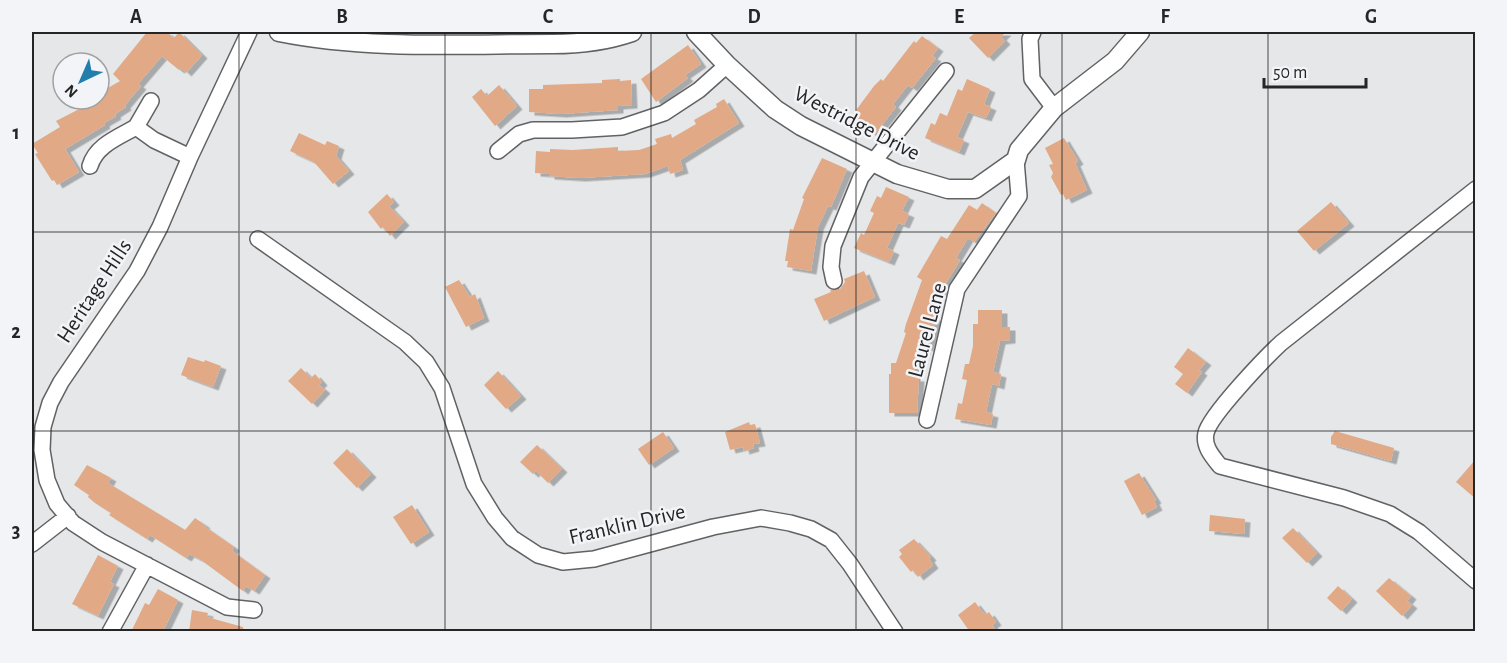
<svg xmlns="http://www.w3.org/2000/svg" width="1507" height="663" font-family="'Alegreya Sans',sans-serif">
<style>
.building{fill:#e1a985;filter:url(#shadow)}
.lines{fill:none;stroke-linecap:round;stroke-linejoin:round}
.minor-casing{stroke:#606264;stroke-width:18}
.tertiary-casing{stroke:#606264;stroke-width:21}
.minor{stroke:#fff;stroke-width:15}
.tertiary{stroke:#fff;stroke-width:18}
.grid{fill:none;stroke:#242526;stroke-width:1.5;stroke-opacity:0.55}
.labels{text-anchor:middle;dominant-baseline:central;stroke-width:5;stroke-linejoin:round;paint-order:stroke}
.street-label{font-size:22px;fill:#242526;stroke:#f2f4f7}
.neatline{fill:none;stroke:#242526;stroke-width:2}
.grid-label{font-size:20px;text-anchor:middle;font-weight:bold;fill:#242526}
</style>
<defs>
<filter id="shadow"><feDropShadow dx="5.5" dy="3.5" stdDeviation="0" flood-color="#0004"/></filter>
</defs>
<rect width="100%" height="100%" fill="#e5e7e9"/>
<path class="building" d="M147,32H167L174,38L179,32L202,55L186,73L181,68L179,70L162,56L138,84L141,86L125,105L126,107L115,114L116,116L104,123L105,125L65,149L79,172L57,185L54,180L52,181L35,154L38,153L32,144L60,127L56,121L89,104L86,99H99V93L120,81L113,74Z
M976,32H1006L1001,37L1005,41L988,58L969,38Z
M922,36L938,48L932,56L936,58L912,88L908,85L893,104L896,107L874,135L851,117L874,86L881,79L883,81L914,41L916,43Z
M688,45L701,64L685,75L688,78L656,102L641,79Z
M620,79V81L631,80L632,105L618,106V110L561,114L529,112V89H543V85L602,83V80Z
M967,79L990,89L984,104L991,107L986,118L968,112L957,137L964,140L959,152L925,138L931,123L935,125L940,113L947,116L958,89L962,91Z
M499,85L517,106L495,126L472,97L481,89L487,96Z
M724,99L739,123L680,160L683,170L670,174L668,166L645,174L580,178L549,176V174L535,173L536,151L550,152V149L573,150L618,147V151L639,150L657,144L655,139L671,134L672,138L696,124L694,120L717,107L716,104Z
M299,133L325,145L327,141L339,146L336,156L349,171L333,184L314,162L290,151Z
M1064,138L1078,161L1075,163L1087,190L1066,200L1063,194L1061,195L1051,177L1053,173L1049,165L1053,164L1045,148Z
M822,158L847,169L831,207L828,206L818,227L811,271L787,267L788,261H785L790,229L793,230L804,199L802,198Z
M886,187L909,197L902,211L909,214L904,225L898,223L887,248L894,251L889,262L854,248L861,233L864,235L874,213L870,211L877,196L881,198Z
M387,194L394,202L389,206L404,222L390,236L383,227L381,229L368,212Z
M1331,202L1349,223L1314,251L1297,231Z
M982,203L996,213L974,242L968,238L956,258L960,260L940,293L933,317L936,318L928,348L926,347L923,355L915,352V378H919L917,413H889V374H891V363H896L906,333L904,332L906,324L922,280L917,277L941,236L947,239L969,205L977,210Z
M864,271L875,297L824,321L814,299L831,292L830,290L840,289L845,282L844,279Z
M459,280L470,297L475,294L484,318L466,327L445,287Z
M978,310H1002V327H1010V340L1000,341L993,372L1001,374L999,386L992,384L986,412L993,414L991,425L955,419L958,403L962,404L967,380L962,379L965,364H969L973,346V324H978Z
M1188,348L1206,362L1199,370L1202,372L1187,393L1175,384L1183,374L1174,367Z
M188,357L204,362L205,360L221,366L213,387L181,375Z
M301,368L311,378L315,374L322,382L319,385L325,390L312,404L288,381Z
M498,371L521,396L506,409L484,385Z
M749,422L750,425L755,424L760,443L753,444L754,448L744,451L743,447L730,450L725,432Z
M1335,431L1394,448L1391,461L1331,444V437Z
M663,432L674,448L649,465L638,449Z
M537,445L562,469L548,483L536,471L533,474L520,462Z
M347,449L371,474L357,488L333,463Z
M1476,459V499L1456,482Z
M87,465L111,478L108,483L185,530L195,518L205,525L204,526L230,544L234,547L232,551L265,575L254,591L246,586L243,591L201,560L189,554L186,558L150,535L147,539L109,515L111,513L95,503L88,497L89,495L74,485Z
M1139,473L1156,500L1154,501L1157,507L1142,515L1124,481Z
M412,505L429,532L411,544L393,517Z
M1210,515L1245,519L1244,534L1209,531Z
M1293,528L1317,553L1307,563L1282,538Z
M914,539L931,557L929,559L933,565L918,577L913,570L911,572L899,557L902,554L899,550Z
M98,555L118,566L110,582L114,584L98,616L72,604Z
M1389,578L1411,596L1407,601L1412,605L1402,616L1376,591Z
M1338,586L1352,599L1341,611L1327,598Z
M158,589L178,600L166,625L162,632H131L145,603L149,605Z
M975,602L985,615L989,612L996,622L992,625L997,632H970L958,615Z
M192,610L208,613L207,617L243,627V632H189Z"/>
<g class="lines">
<g class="minor-casing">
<path id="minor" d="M249,32L190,157L160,227L137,271L61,382L50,403L43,427L42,450L47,480L57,504L73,523L102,542L227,607L254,610
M1033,32L1030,39L1032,79L1054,108
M136,127L151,101
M498,151L519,134L533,130H572L622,127L664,113L699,90L727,65
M90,166C96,145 119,137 136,127L154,140L190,157
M1476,189L1281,343C1266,357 1210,415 1206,433C1203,446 1212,456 1220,466L1344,498L1390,514L1419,532L1476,581
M258,239L405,342L426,362L442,388L474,484L495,518L512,538L538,555L563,562L594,559L713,527L761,518L790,523L811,529L831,540L850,564L895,632
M834,281L831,267L833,246L861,177L946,71
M927,420L957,289L1019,196L1016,160
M32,544L68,516
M110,632L147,565"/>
</g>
<g class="tertiary-casing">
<path id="tertiary" d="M279,32C368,50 462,44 553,44C580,44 606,41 632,32
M696,32L727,65L775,109L801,126L897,174L948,189H975L1016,160L1019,150L1054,108L1115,61L1140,32"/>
</g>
<use href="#minor" class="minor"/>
<use href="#tertiary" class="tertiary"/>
</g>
<path class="grid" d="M239,32V632M445,32V632M651,32V632M856,32V632M1062,32V632M1268,32V632M32,232H1476M32,431H1476"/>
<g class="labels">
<g class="street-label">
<text transform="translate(857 123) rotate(27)">Westridge Drive</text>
<text transform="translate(94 291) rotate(-57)">Heritage Hills</text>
<text transform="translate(927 330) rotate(-75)">Laurel Lane</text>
<text transform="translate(627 524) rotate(-13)">Franklin Drive</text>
</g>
</g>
<rect width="1507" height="663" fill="none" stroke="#f2f4f7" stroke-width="66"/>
<g transform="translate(81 81) rotate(224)"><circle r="28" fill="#f2f4f7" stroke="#a0a1a3" stroke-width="1.5"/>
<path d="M0-4.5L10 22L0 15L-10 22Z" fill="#227eab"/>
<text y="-9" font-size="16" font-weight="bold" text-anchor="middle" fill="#242526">N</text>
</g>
<path d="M1264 78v9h102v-9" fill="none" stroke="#242526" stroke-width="3"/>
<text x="1273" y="78" font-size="18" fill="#242526" stroke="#f2f4f7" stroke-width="4.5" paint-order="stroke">50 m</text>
<rect x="33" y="33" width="1441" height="597" class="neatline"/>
<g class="grid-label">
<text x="136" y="23">A</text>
<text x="342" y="23">B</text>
<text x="548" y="23">C</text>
<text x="754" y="23">D</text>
<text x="959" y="23">E</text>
<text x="1165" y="23">F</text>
<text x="1371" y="23">G</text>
<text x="16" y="139">1</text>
<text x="16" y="338">2</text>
<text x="16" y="537">3</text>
</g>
</svg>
